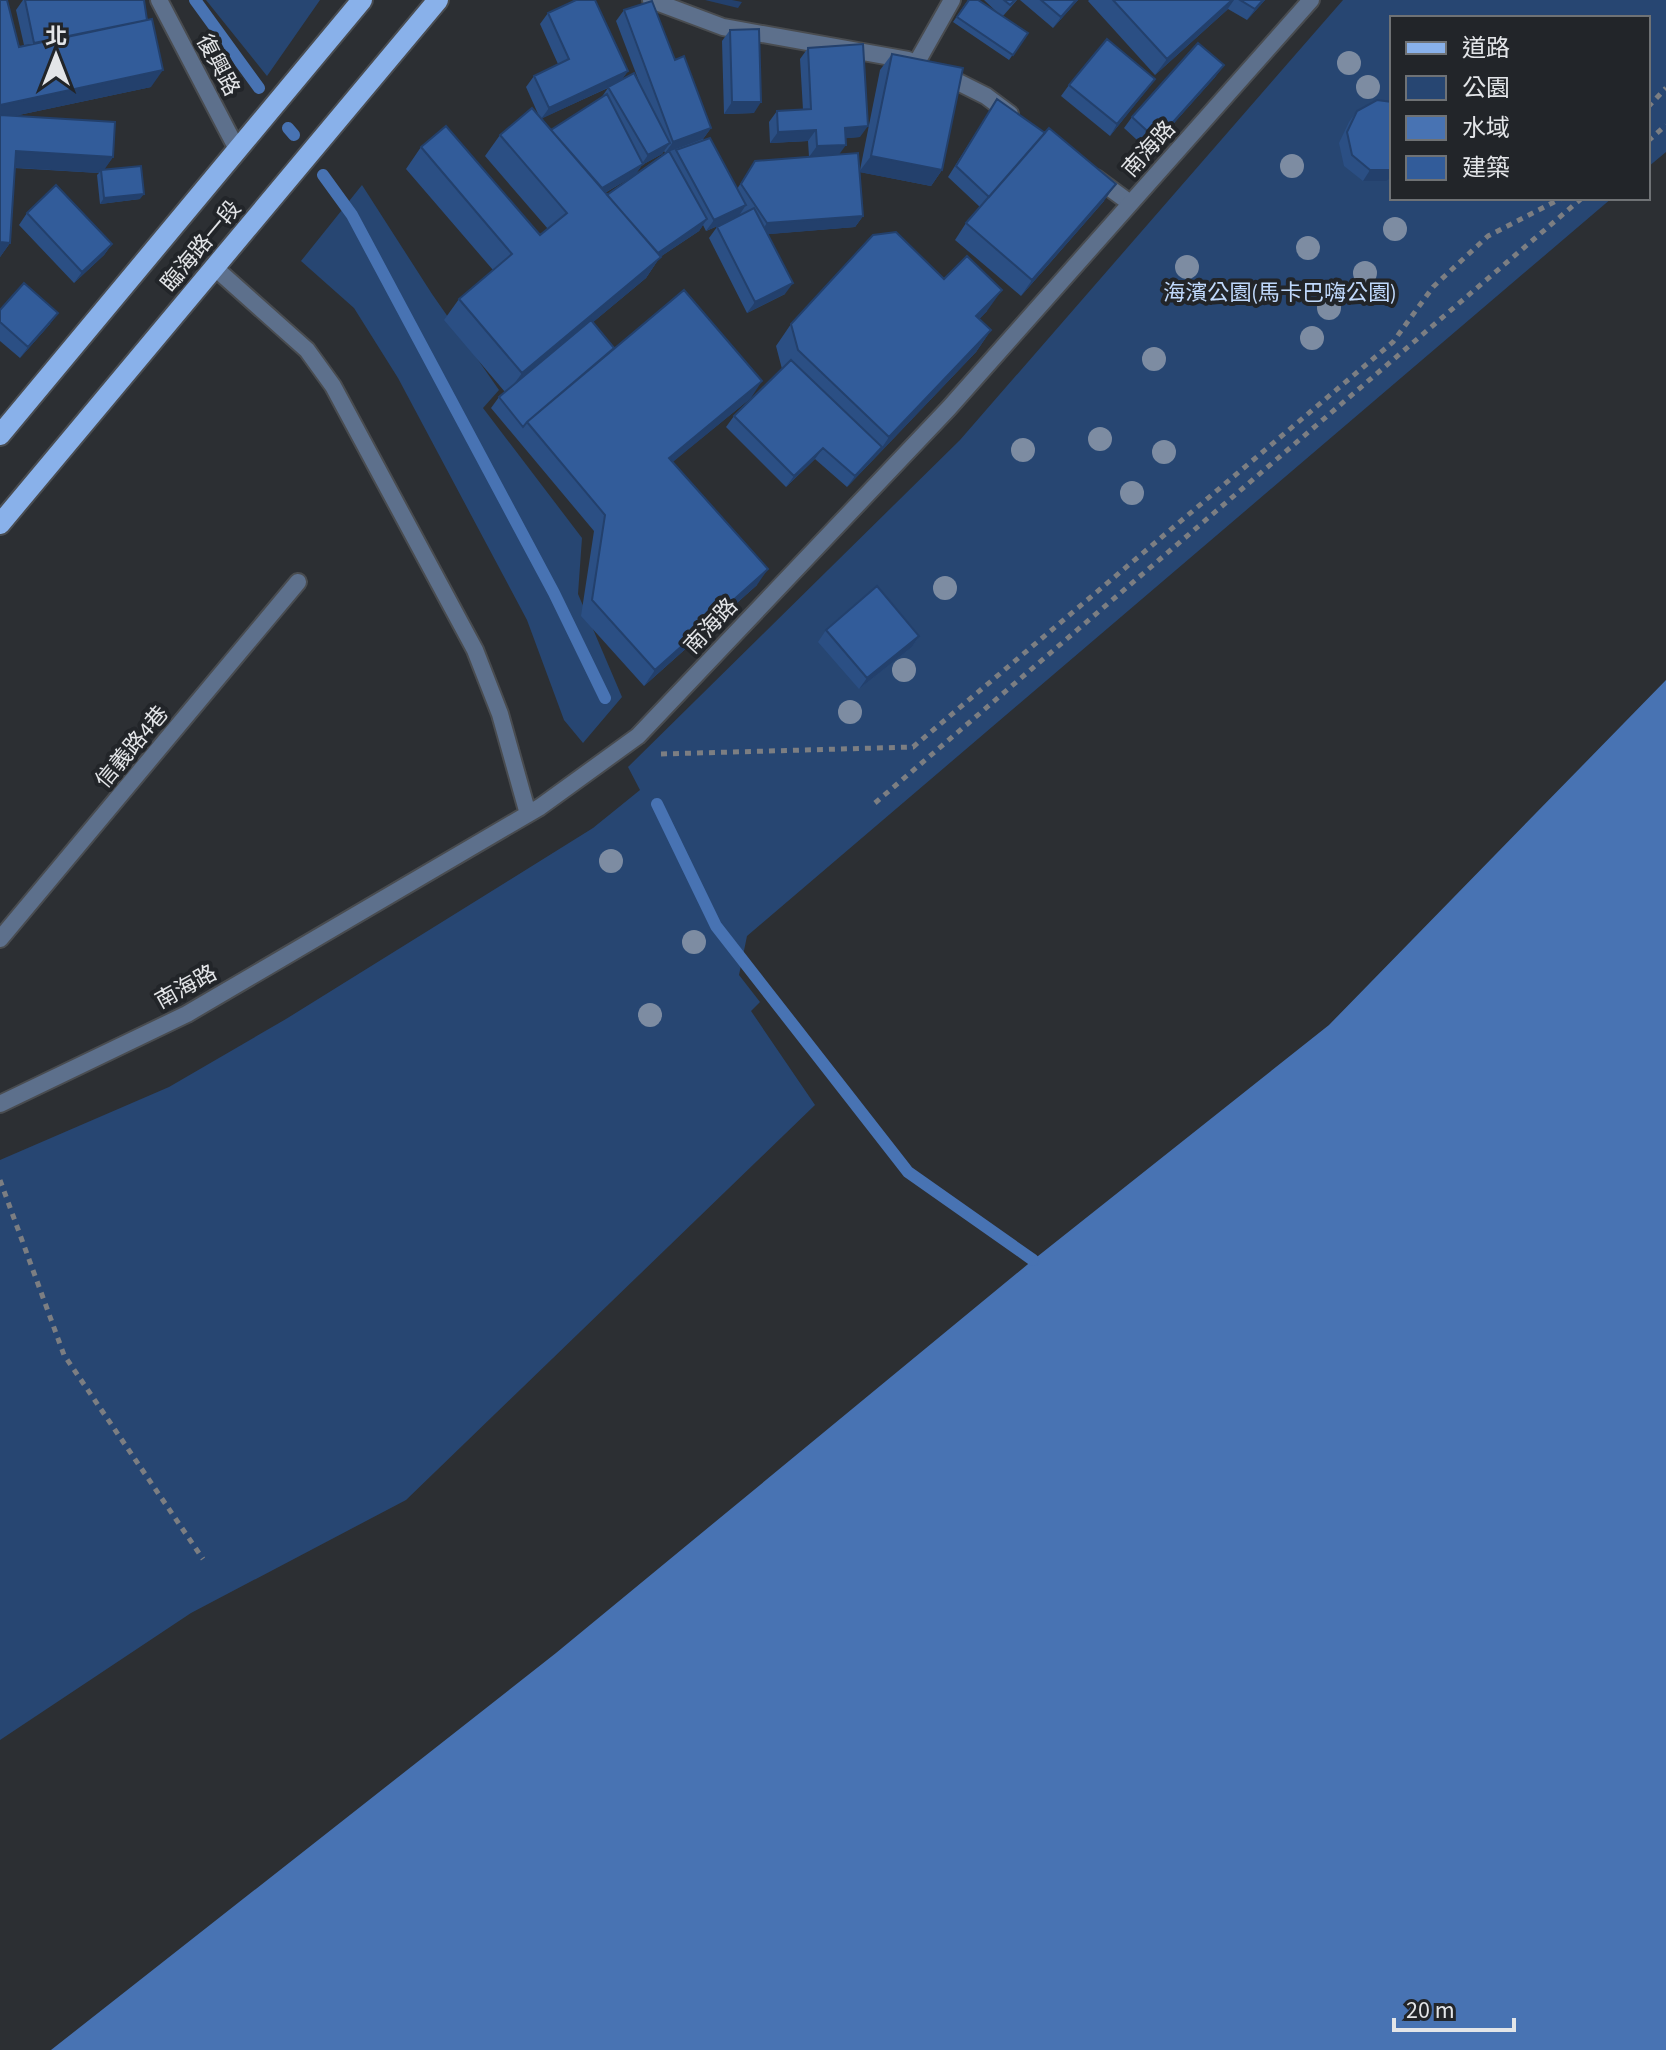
<svg xmlns="http://www.w3.org/2000/svg" width="1666" height="2050" font-family="'Source Sans 3','Noto Sans TC',sans-serif">
<style>
.green{fill:#274672}
.water{fill:#4873b3}
.lines{fill:none;stroke-linecap:round;stroke-linejoin:round}
.stream{stroke:#4873b3;stroke-width:12}
.lane-casing{stroke:#494c50;stroke-width:20}
.street-casing{stroke:#494c50;stroke-width:20}
.primary-casing{stroke:#494c50;stroke-width:24}
.path{stroke:#7c7e82;stroke-width:5;stroke-dasharray:6 6;stroke-linecap:butt}
.lane{stroke:#5d708c;stroke-width:16}
.street{stroke:#5d708c;stroke-width:16}
.primary{stroke:#89b1ea;stroke-width:20}
.tree{fill:#7d8ca2}
.wall{fill:#2b4f84;fill-rule:evenodd}
.shaded-wall{fill:#23406c}
.building{fill:#325c9a;stroke:#23406c;stroke-width:2}
.labels{text-anchor:middle;dominant-baseline:central;stroke-width:8;stroke-linejoin:round;paint-order:stroke}
.street-label{font-size:22px;fill:#e3e5e8;stroke:#222529}
.park-label{font-size:22px;fill:#c0d9fc;stroke:#222529}
</style>
<rect width="100%" height="100%" fill="#2c2f33"/>
<path class="green" d="M206,0H320L267,76Z
M1343,0H1666V152L1648,167V18H1392V198H1612L747,936L739,975L760,1002L751,1011L815,1105L406,1500L191,1613L0,1740V1160L169,1087L286,1019L593,828L640,790L628,767L960,440Z
M362,185L432,294L499,390L483,408L582,538L578,594L622,697L583,743L564,720L527,620L398,378L354,308L301,261Z"/>
<path class="water" d="M1666,680V2050H51L556,1653L1033,1260L1329,1025Z"/>
<g class="lines">
<path class="stream" d="M195,0L259,88
M288,128L294,135
M323,175L352,215L554,593L605,698
M657,804L716,926L908,1172L1033,1260"/>
<g class="lane-casing">
<path id="lane" d="M651,0L723,27L908,60
M917,62L952,0
M940,73L986,96L1010,114
M1096,178L1130,203
M0,939L298,582"/>
</g>
<g class="street-casing">
<path id="street" d="M159,0L238,151
M214,267L307,350L333,386L475,650L500,714L528,814
M0,1104L187,1014L540,807L638,736L949,408L1311,0"/>
</g>
<g class="primary-casing">
<path id="primary" d="M0,435L362,0
M0,524L438,0"/>
</g>
<path class="path" d="M1648,107L1666,88
M1648,141L1666,125
M661,754L913,747L1393,342L1433,287L1488,236L1562,198
M875,803L1582,198
M0,1180L64,1355L203,1559"/>
<use href="#lane" class="lane"/>
<use href="#street" class="street"/>
<use href="#primary" class="primary"/>
</g>
<g class="tree">
<circle cx="1349" cy="63" r="12"/>
<circle cx="1368" cy="87" r="12"/>
<circle cx="1292" cy="166" r="12"/>
<circle cx="1395" cy="229" r="12"/>
<circle cx="1308" cy="248" r="12"/>
<circle cx="1187" cy="267" r="12"/>
<circle cx="1365" cy="273" r="12"/>
<circle cx="1329" cy="308" r="12"/>
<circle cx="1312" cy="338" r="12"/>
<circle cx="1154" cy="359" r="12"/>
<circle cx="1100" cy="439" r="12"/>
<circle cx="1023" cy="450" r="12"/>
<circle cx="1164" cy="452" r="12"/>
<circle cx="1132" cy="493" r="12"/>
<circle cx="945" cy="588" r="12"/>
<circle cx="904" cy="670" r="12"/>
<circle cx="850" cy="712" r="12"/>
<circle cx="611" cy="861" r="12"/>
<circle cx="694" cy="942" r="12"/>
<circle cx="650" cy="1015" r="12"/>
</g>
<path class="wall" d="M0,0L19,47L24,45L16,10L23,0H144L151,87L14,116L113,157L104,169L140,199L100,204L97,175L99,173L14,168L10,243L0,257Z
M968,0L999,14L984,0H1017L1003,16L1028,33L1009,60L953,22Z
M1020,0H1078L1053,28Z
M1089,0H1265L1247,20L1228,9L1155,75L1088,1Z
M624,10L675,60L711,128L703,139L737,189L755,161L809,157L808,141L770,143L769,122L777,111L803,110L800,59L808,48L860,137L845,138L839,154L860,170L880,70L892,54L942,170L931,186L860,172L863,216L855,227L768,234L785,294L747,313L709,238L717,227L727,222L706,231L703,225L699,231L660,257L646,278L593,322L614,348L751,398L672,462L757,585L644,686L581,616L594,531L491,408L499,397L505,392L444,320L459,299L493,270L406,169L421,147L540,235L548,229L485,156L500,135L539,116L526,87L534,76L558,64L540,24L548,13L628,71L622,79L640,84L616,21ZM608,88L601,98L551,130L542,118ZM664,151L665,153L607,195L605,193L635,175L642,165L662,154Z
M730,30L754,113L724,114L722,41Z
M1216,76L1149,151L1124,128L1132,117Z
M1155,79L1110,136L1061,96L1069,85Z
M997,99L1104,201L1021,296L955,240L966,223L980,207L948,177Z
M1357,111L1386,181H1363L1344,166L1339,143L1349,122Z
M27,213L112,244L104,255L74,283L19,225Z
M944,279L987,311L979,319L991,330L976,352L847,487L815,459L786,487L726,427L734,416L782,369L776,346L791,324Z
M0,310L50,324L20,358L0,341Z
M826,630L919,636L912,647L859,689L818,642Z"/>
<path class="shaded-wall" d="M705,0H732L742,2L738,8Z
M1076,0H1078L1053,28L1061,17Z
M1232,0H1234L1227,10L1155,75L1167,59Z
M1263,0H1265L1247,20L1255,9Z
M1224,65L1216,76L1149,151L1157,140Z
M163,70L151,87L0,119V105Z
M628,71L620,82L541,119L549,108Z
M1155,79L1147,90L1110,136L1117,124Z
M732,102H761L754,113L724,114Z
M868,126L860,137L837,139L845,128Z
M711,128L703,139L665,153L673,142Z
M816,130L808,141L770,143L778,132Z
M670,143L662,154L642,165L635,175L584,205L592,194L641,165L648,155Z
M846,145L838,156L809,157L817,146Z
M16,151L113,157L102,173L101,170L99,173L4,167Z
M871,156L942,170L931,186L859,172Z
M1370,170H1392V177L1386,181H1363Z
M1116,184L1104,201L1021,296L1032,280Z
M144,194L140,199L100,204L104,198Z
M746,205L738,217L706,231L714,220Z
M863,216L855,227L759,235L767,223Z
M707,219L699,231L660,257L646,278L507,394L522,373L655,255Z
M0,242L10,243L0,257Z
M112,244L104,255L74,283L82,272Z
M793,283L785,294L747,313L755,302Z
M1002,290L987,311L962,338L976,316Z
M58,313L50,324L20,358L28,347Z
M991,330L976,352L875,458L889,437Z
M762,381L751,398L657,475L669,458Z
M882,447L875,458L847,487L855,476Z
M823,448L815,459L786,487L794,476Z
M768,569L757,585L644,686L655,670Z
M919,636L912,647L859,689L867,678Z"/>
<path class="building" d="M0,0H7L19,47L152,19L163,70L0,105Z
M25,0H144L147,20L34,43Z
M576,0H595L628,71L549,108L534,76L569,59L548,13Z
M969,0H978L1028,33L1013,55L957,17Z
M1004,0H1015L1010,5Z
M1041,0H1076L1061,17Z
M1113,0H1232L1167,59Z
M1240,0H1263L1255,9Z
M652,1L675,60L684,56L711,128L673,142L624,10Z
M759,29L761,102H732L730,30Z
M1107,39L1155,79L1117,124L1069,85Z
M1198,43L1224,65L1157,140L1132,117Z
M863,44L868,126L845,128L846,145L817,146L816,130L778,132L777,111L811,109L808,48Z
M892,54L963,68L942,170L871,156Z
M634,73L670,143L648,155L608,87Z
M607,94L643,164L602,188L551,130Z
M997,99L1045,133L989,197L956,166Z
M1377,100L1392,102V170H1370L1352,155L1347,132L1357,111Z
M532,108L661,257L522,373L459,299L512,254L421,147L446,126L540,235L567,213L500,135Z
M0,115L115,122L113,157L16,151L10,243L0,242Z
M1049,128L1116,184L1032,280L966,223Z
M710,138L746,205L714,220L676,150Z
M669,151L707,219L658,253L607,195Z
M858,153L863,216L767,223L741,184L755,161Z
M141,166L144,194L104,198L101,170Z
M56,185L112,244L82,272L27,213Z
M754,208L793,283L755,302L717,227Z
M896,232L944,279L967,256L1002,290L976,316L991,330L889,437L798,350L791,324L873,235Z
M24,283L58,313L28,347L0,322V310Z
M684,290L762,381L669,458L768,569L655,670L592,600L605,515L527,422Z
M591,320L614,348L527,422L523,427L499,397Z
M791,360L882,447L855,476L823,448L794,476L734,416Z
M877,586L919,636L867,678L826,630Z"/>
<g class="labels">
<g class="street-label">
<text transform="translate(218 65) rotate(62)">復興路</text>
<text transform="translate(1149 149) rotate(-48)">南海路</text>
<text transform="translate(201 246) rotate(-50)">臨海路一段</text>
<text transform="translate(711 626) rotate(-47)">南海路</text>
<text transform="translate(132 747) rotate(-50)">信義路4巷</text>
<text transform="translate(186 987) rotate(-29)">南海路</text>
</g>
<g class="park-label">
<text x="1280" y="293">海濱公園(馬卡巴嗨公園)</text>
</g>
</g>
<rect x="1390" y="16" width="260" height="184" fill="#222529" stroke="#6f7275" stroke-width="2"/>
<rect x="1406" y="42" width="40" height="12" fill="#89b1ea" stroke="#6f7275" stroke-width="2"/>
<text x="1462" y="56" font-size="24" fill="#e3e5e8">道路</text>
<rect x="1406" y="76" width="40" height="24" fill="#274672" stroke="#6f7275" stroke-width="2"/>
<text x="1462" y="96" font-size="24" fill="#e3e5e8">公園</text>
<rect x="1406" y="116" width="40" height="24" fill="#4873b3" stroke="#6f7275" stroke-width="2"/>
<text x="1462" y="136" font-size="24" fill="#e3e5e8">水域</text>
<rect x="1406" y="156" width="40" height="24" fill="#325c9a" stroke="#6f7275" stroke-width="2"/>
<text x="1462" y="176" font-size="24" fill="#e3e5e8">建築</text>
<g transform="translate(56 56)" stroke="#222529" stroke-width="6" paint-order="stroke">
<path d="M0-6L14 30L0 20L-14 30Z" fill="#e3e5e8"/>
<text y="-12" font-size="22" font-weight="bold" text-anchor="middle" fill="#e3e5e8">北</text>
</g>
<path d="M1394 2018v12h120v-12" fill="none" stroke="#e3e5e8" stroke-width="4"/>
<text x="1406" y="2018" font-size="24" fill="#e3e5e8" stroke="#222529" stroke-width="6" paint-order="stroke">20 m</text>
</svg>
